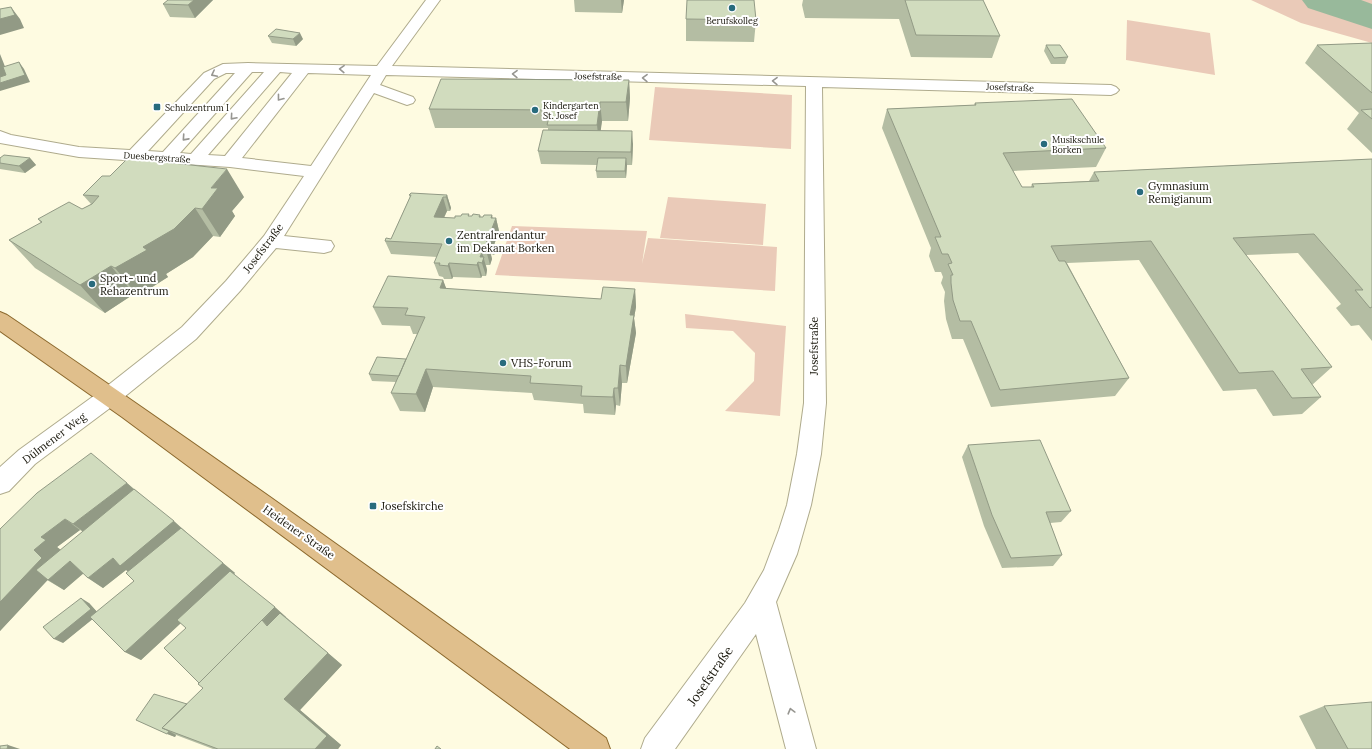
<svg xmlns="http://www.w3.org/2000/svg" width="1372" height="749" font-family="Lora,serif">
<style>
.green{fill:#eacab8}
.lines{fill:none;stroke-linecap:round;stroke-linejoin:round}
.river{fill:#98b99b;fill-rule:evenodd}
.minor-casing{stroke:#afab8d;stroke-width:2}
.major-casing{stroke:#8c692d;stroke-width:2}
.minor{fill:#fff;fill-rule:evenodd}
.major{fill:#e0bf8c;fill-rule:evenodd}
.wall{fill:#b4bda3;fill-rule:evenodd}
.shaded-wall{fill:#929a85}
.building{fill:#d1dcbe;stroke:#929a85}
.oneway{stroke:#979691}
.poi-dot{fill:#286b7d;stroke:#fff;stroke-width:1.5}
.labels{text-anchor:middle;dominant-baseline:central;stroke-width:4;stroke-linejoin:round;paint-order:stroke}
.far-poi-label{font-size:9px;fill:#18160b;stroke:#fff;text-anchor:start}
.far-street-label{font-size:9px;fill:#18160b;stroke:#fff}
.poi-label{font-size:11px;fill:#18160b;stroke:#fff;text-anchor:start}
.street-label{font-size:11px;fill:#18160b;stroke:#fff}
.near-street-label{font-size:13px;fill:#18160b;stroke:#fff}
</style>
<rect width="100%" height="100%" fill="#fefbe1"/>
<path class="green" d="M1251,0H1372V43L1301,23Z
M1127,20L1210,33L1215,75L1126,60Z
M655,87L792,95L791,149L649,140Z
M668,197L766,204L763,245L660,238Z
M512,226L647,231L642,264L648,238L777,247L775,291L639,282L495,275Z
M685,314L786,326L780,416L725,411L754,381L755,353L733,331L686,328Z"/>
<g class="lines">
<path class="river" d="M1302,0H1361L1372,4V29L1308,8Z"/>
<g class="minor-casing">
<path id="minor" d="M426,0H440L392,66L1111,85L1116,87L1119,90L1116,93L1111,95L822,87L826,403L821,454L811,505L797,554L776,602L816,749H786L756,634L675,749H641L645,738L745,603L764,570L779,530L787,505L797,454L804,403L806,86L386,75L380,85L413,97L415,100L413,103L407,105L374,93L284,236L331,241L334,246L331,251L324,253L276,248L240,291L196,339L118,402L35,464L9,491L0,494V467L19,450L102,390L182,327L226,281L264,236L304,176L230,167L79,157L0,143V131L11,135L79,147L130,150L204,73L223,64L248,63L377,66ZM252,72H264L191,154L180,153ZM280,72L292,73L225,156L208,155ZM226,73H235L163,152L148,151L214,79ZM308,73L371,75L311,166L242,158Z"/>
</g>
<g class="major-casing">
<path id="major" d="M0,312L7,315C210,452 408,595 606,738L610,749H570L122,417L0,331Z"/>
</g>
<use href="#minor" class="minor"/>
<use href="#major" class="major"/>
</g>
<path class="wall" d="M168,0H213L195,18L170,17L163,4Z
M574,0H624L622,13L575,12Z
M803,0H983L1000,36L992,58L911,57L899,19L805,18L802,5Z
M686,19L756,20L754,42L686,41Z
M268,36L303,39L296,46L272,43Z
M1372,43V153L1347,129L1359,113L1305,63L1317,45Z
M1046,45L1068,57L1065,64H1051L1044,51Z
M629,80L630,98L628,121H602L600,131L633,144L632,165H627L626,178H597L596,171L597,165L541,164L538,151L548,130V128H435L429,109Z
M975,103L1106,148L1096,167L1013,171L1022,187H1031L1032,184L1089,181L1094,172L1372,159V341L1359,325L1351,326L1336,308L1341,304L1298,253L1246,255L1332,367L1312,385L1321,397L1302,414L1273,416L1256,389L1223,391L1139,260L1067,263L1129,378L1115,396L991,407L963,339H952L946,319L944,301L945,292L941,283L943,277L941,272H935L933,267L929,256L931,248L882,128L887,109L974,105Z
M0,158H30L36,165L25,173L0,169Z
M83,195L244,197L232,211L235,216L220,237L213,236L193,257L166,274L168,277L138,296L134,294L105,313L35,268L9,240L41,223L38,219L82,209L91,204Z
M409,195H447L451,208L450,211H447L444,218H455L469,214V216H472L480,215L481,217H483L492,215V218H496L499,231L494,245L496,250L494,255L491,254L492,259L490,265H486L487,270L486,276H482L481,278L453,277L452,279H444L443,277L439,276L434,263L437,257L391,254L385,241L391,239L410,197Z
M443,280L446,289L601,299L635,289L636,307L634,318L636,333L627,383H622L620,406L616,405L615,415L584,413L583,404L534,400L532,393L433,387L425,412L400,411L391,393L396,382L372,381L369,374L406,359L417,334H413L410,326L382,325L373,307Z
M968,445L1071,511L1061,522L1050,523L1062,555L1053,566L1002,568L984,526L962,457Z
M127,483L235,573L234,574L286,617L342,665L300,710L341,745L338,749H213L176,735L175,737L136,720L187,704L203,688L199,683L186,628L181,623L141,660L125,652L92,619L63,643L89,603L97,612L134,581L128,571L126,570L103,588L88,578L84,573L64,590L47,580L0,631V529ZM80,530L83,532L61,550L57,547Z
M1324,706L1372,749H1316L1299,716Z"/>
<path class="shaded-wall" d="M194,0H213L195,18L188,5Z
M621,0H624L622,13Z
M11,7L20,19L24,28L0,35V19Z
M300,33L303,39L296,46L293,39Z
M0,54L10,79L19,62L24,69L30,82L0,91Z
M629,80L630,98L628,121L626,102Z
M600,102L602,121L599,144L597,125Z
M632,131L633,144L632,165L631,152Z
M30,158L36,165L25,173L19,166Z
M626,158L627,165L626,178L625,171Z
M227,169L244,197L232,211L235,216L220,237L202,209L211,188Z
M447,195L451,208L450,211L446,197Z
M443,197L447,211L438,230L434,217Z
M195,208L213,236L193,257L166,274L168,277L138,296L115,268Z
M492,215L494,224L496,218L499,231L494,245L496,250L494,255L489,236L491,218Z
M487,241L492,259L490,265L485,246Z
M482,252L487,270L486,276L480,257Z
M478,262L482,276L481,278L477,265Z
M449,263L453,277L452,279L448,266Z
M111,266L134,294L105,313L80,285Z
M443,280L450,298L440,288Z
M635,289L636,307L634,318L636,333L627,383L626,366L630,315Z
M620,365L622,383L620,406L618,388Z
M426,369L433,387L425,412L416,394Z
M614,388L616,405L615,415L613,397Z
M127,483L140,495L88,535L73,524Z
M65,519L80,530L57,547L62,551L59,568L0,631V602L41,537Z
M174,521L186,532L134,576L126,570L103,588L88,578L113,558Z
M70,561L86,571L64,590L48,580Z
M223,563L235,573L141,660L125,652Z
M81,598L89,603L99,614L63,643L54,639Z
M275,607L286,617L274,629L278,634L262,621Z
M328,653L342,665L300,710L341,745L338,749H315L284,699Z
M169,731L176,735L175,737L167,734Z
M8,745L20,749H7Z"/>
<path class="building" d="M168,0H194L188,5L163,4Z
M687,0H754L756,20L686,19Z
M905,0H983L1000,36L916,35Z
M11,7L15,15L0,19V9Z
M276,29L300,33L293,39L268,36Z
M1372,43V93L1317,45Z
M1046,45H1060L1068,57L1054,58Z
M19,62L25,75L0,83V77L6,75L3,67Z
M441,79L629,80L626,102H600L597,125H547L551,110L429,109Z
M1072,99L1106,148L1003,153L1022,187H1034L1032,184L1099,181L1094,172L1372,159V307L1370,308L1355,290H1363L1314,234L1233,238L1332,367L1301,369L1321,397L1292,398L1273,371L1239,373L1151,241L1051,246L1059,261H1065L1129,378L1000,390L971,321H960L953,300L951,283V275H953L948,264L952,263L948,254H942L940,249L935,237H941L887,109L976,105L975,103Z
M1372,109V119L1361,110Z
M543,130L632,131L631,152L538,151Z
M4,155L30,158L19,166L0,163V158Z
M128,158L227,169L211,188H218L202,209L195,208L174,229L143,247L147,250L115,268L111,266L80,285L9,240L42,222L38,219L69,202L82,209L92,204L99,196L83,195L102,176H110Z
M598,158H626L625,171H596Z
M411,193L447,195L446,197H443L434,217L455,218V216H461L462,214H469L468,216H472L473,214L480,215L479,217H483L484,215H492L491,218H496L489,236L492,237L491,241H487L485,246H488L486,252H482L480,257H484L482,263L478,262L477,265L449,263L448,266L439,265L440,263H434L442,244L385,241L386,238L391,239L411,195H409Z
M388,276L443,280L440,288L601,299L603,287L635,289L630,315H634L626,366L620,365L618,388H614L613,397L581,396L582,386L530,383L531,376L426,369L416,394L391,393L425,317L405,315L408,308L373,307Z
M377,357L406,359L399,376L369,374Z
M1040,440L1071,511L1046,512L1062,555L1011,558L992,515L968,445Z
M91,453L127,483L73,524L65,519L41,537L46,540L34,550L42,558L0,602V529L37,493Z
M134,489L174,521L120,566L113,558L88,578L70,561L48,580L36,570Z
M181,528L223,563L125,652L90,617L134,581L126,573Z
M230,571L275,607L199,683L164,648L186,628L177,620Z
M81,598L91,609L54,639L43,627Z
M280,613L328,653L284,699L327,736L315,749H218L162,728L203,688L198,684L262,620L267,626Z
M154,694L187,704L162,728L169,731L167,734L136,720Z
M1372,702V749H1348L1324,706Z
M8,745L7,749H0V746Z
M437,746L441,749H435Z"/>
<defs><path id="oneway-chevron" d="M-2-3.5L2.5 0L-2 3.5" fill="none" stroke-width="1.6" stroke-linecap="round" stroke-linejoin="round"/></defs>
<g class="oneway">
<use href="#oneway-chevron" transform="translate(342 69) rotate(-178)"/>
<use href="#oneway-chevron" transform="translate(214 74) rotate(153)"/>
<use href="#oneway-chevron" transform="translate(515 74) rotate(-179)"/>
<use href="#oneway-chevron" transform="translate(645 78) rotate(-179)"/>
<use href="#oneway-chevron" transform="translate(775 81) rotate(-179)"/>
<use href="#oneway-chevron" transform="translate(280 98) rotate(128)"/>
<use href="#oneway-chevron" transform="translate(233 117) rotate(131)"/>
<use href="#oneway-chevron" transform="translate(185 138) rotate(132)"/>
<use href="#oneway-chevron" transform="translate(791 711) rotate(-105)"/>
</g>
<g class="poi-dot">
<circle cx="732" cy="8" r="4"/>
<rect x="153" y="103" width="8" height="8" rx="2"/>
<circle cx="535" cy="110" r="4"/>
<circle cx="1044" cy="144" r="4"/>
<circle cx="1140" cy="192" r="4"/>
<circle cx="449" cy="241" r="4"/>
<circle cx="92" cy="284" r="4"/>
<circle cx="503" cy="363" r="4"/>
<rect x="369" y="502" width="8" height="8" rx="2"/>
</g>
<g class="labels">
<g class="far-poi-label">
<text x="732" y="20" text-anchor="middle">Berufskolleg</text>
<text x="543" y="105">Kindergarten<tspan x="543" dy="10">St. Josef</tspan></text>
<text x="165" y="107">Schulzentrum I</text>
<text x="1052" y="139">Musikschule<tspan x="1052" dy="10">Borken</tspan></text>
</g>
<g class="far-street-label">
<text transform="translate(598 76) rotate(1)">Josefstraße</text>
<text transform="translate(1010 87) rotate(2)">Josefstraße</text>
<text transform="translate(157 157) rotate(4)">Duesbergstraße</text>
</g>
<g class="poi-label">
<text x="1148" y="186">Gymnasium<tspan x="1148" dy="13">Remigianum</tspan></text>
<text x="457" y="235">Zentralrendantur<tspan x="457" dy="13">im Dekanat Borken</tspan></text>
<text x="100" y="278">Sport- und<tspan x="100" dy="13">Rehazentrum</tspan></text>
<text x="511" y="363">VHS-Forum</text>
<text x="381" y="506">Josefskirche</text>
</g>
<g class="street-label">
<text transform="translate(263 248) rotate(-53)">Josefstraße</text>
<text transform="translate(814 346) rotate(-90)">Josefstraße</text>
<text transform="translate(54 438) rotate(-37)">Dülmener Weg</text>
<text transform="translate(299 532) rotate(35)">Heidener Straße</text>
</g>
<g class="near-street-label">
<text transform="translate(710 676) rotate(-55)">Josefstraße</text>
</g>
</g>
</svg>
